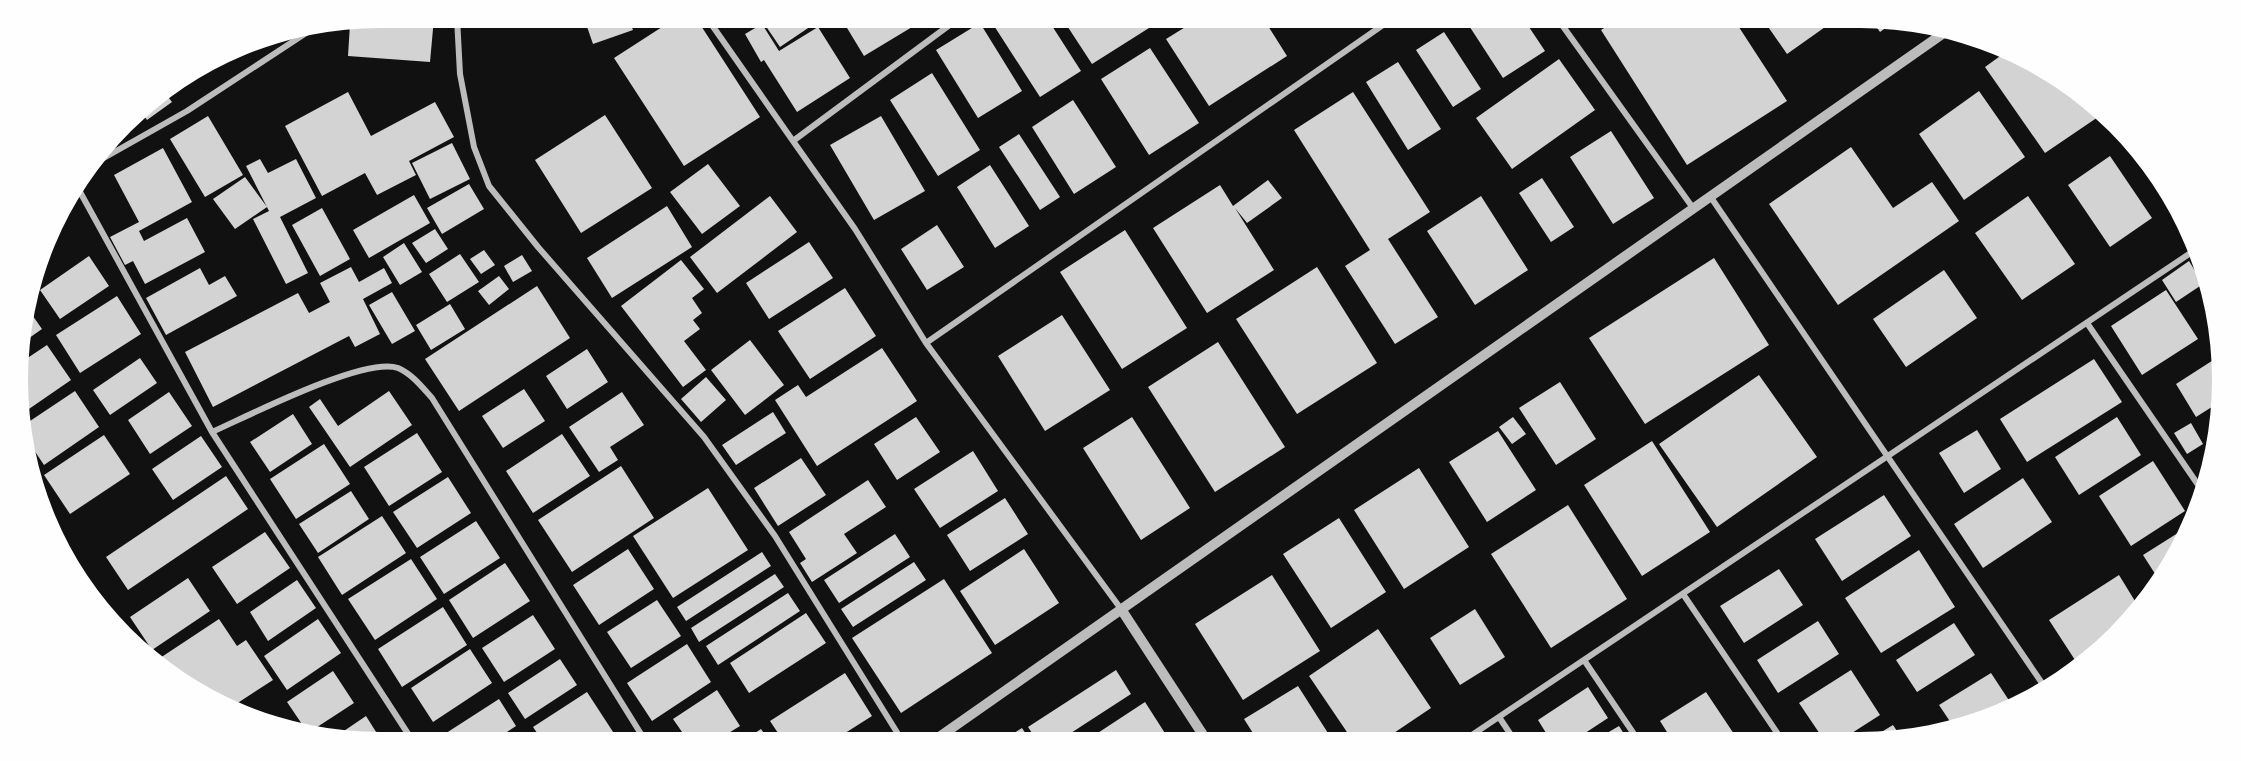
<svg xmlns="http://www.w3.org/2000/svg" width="2241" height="761" font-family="Figtree,sans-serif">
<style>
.building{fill:#d3d3d3}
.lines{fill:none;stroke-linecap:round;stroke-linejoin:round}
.minor{stroke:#bcbcbc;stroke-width:6}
.tertiary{stroke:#bcbcbc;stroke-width:10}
</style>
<rect width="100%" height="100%" fill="#111"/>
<path class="building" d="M380,18H434L430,62L348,56L350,24Z
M584,18H628L633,30L593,44Z
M676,18H696L760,117L684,166L614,58Z
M763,18H823L780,47L761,19Z
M841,18H927L864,56Z
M989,18H1047L1081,71L1040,97Z
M1062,18H1142L1149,28L1092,64Z
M1200,18H1263L1287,56L1209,106L1166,39Z
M1464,18H1523L1545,51L1503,78Z
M1620,18H1733L1787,101L1687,165L1601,30Z
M1762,18H1834L1835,20L1787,54Z
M1871,19L1894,22L1880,32Z
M980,23L1022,91L978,118L936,50Z
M762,24L779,51L818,27L850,78L797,112L764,60L761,62L745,34Z
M1444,32L1481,89L1453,107L1416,50Z
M1150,48L1199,123L1149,155L1101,79Z
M2003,54L2081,93L2101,115L2045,153L1985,67Z
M1559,59L1595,110L1512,169L1476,118Z
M1398,62L1441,129L1408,150L1366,82Z
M932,73L980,150L938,176L890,100Z
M1979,91L2025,157L1964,200L1919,134Z
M348,92L371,136L435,102L454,137L409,161L416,175L377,195L365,173L322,196L285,126Z
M1353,92L1430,212L1388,239L1438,317L1395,344L1345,266L1370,250L1294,130Z
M165,93L172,102L147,120L140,110Z
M1073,100L1116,167L1074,194L1032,127Z
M605,115L652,188L581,233L535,160Z
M208,116L243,175L205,197L170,139Z
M881,116L925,191L874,220L830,145Z
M1611,131L1654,198L1613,224L1570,157Z
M1019,134L1060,197L1040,210L999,147Z
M452,143L470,179L430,199L412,163Z
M1851,147L1893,208L1932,182L1959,221L1838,305L1769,204Z
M163,148L192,202L139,231L144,241L187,218L205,252L145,284L133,261L125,265L110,237L139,222L114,175Z
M2110,156L2152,218L2110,247L2068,185Z
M260,159L268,173L296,159L316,198L280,217L308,273L286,284L253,219L269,211L246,166Z
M708,164L740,206L702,234L670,192Z
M990,165L1029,226L995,248L957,187Z
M245,177L267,207L235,229L213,199Z
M1542,178L1574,227L1551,242L1519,193Z
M1268,180L1282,198L1247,223L1235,208L1274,270L1207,313L1153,228L1220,185L1233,206Z
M469,184L484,209L442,234L427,208Z
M414,195L430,223L369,258L353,230Z
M770,196L797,232L717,293L690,257Z
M1481,196L1528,270L1475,305L1427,231Z
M2028,196L2075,264L2022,300L1975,233Z
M667,206L692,247L612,298L587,258Z
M322,208L350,259L320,276L292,225Z
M937,225L964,267L927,290L901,249Z
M435,229L448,249L426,263L412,243Z
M1125,230L1187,328L1122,369L1060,272Z
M809,242L833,278L769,319L746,283Z
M404,243L422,272L400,285L383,257Z
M484,250L495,265L481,274L470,259Z
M460,254L479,282L447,302L429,274Z
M522,255L532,271L513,282L504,266Z
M89,256L109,286L60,319L40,290Z
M1714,258L1769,345L1645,424L1589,338Z
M681,260L704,289L692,298L702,313L693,320L700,329L684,341L706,370L683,387L621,306Z
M2189,261L2203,284L2176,302L2162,280Z
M351,267L359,282L384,268L392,283L363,299L380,334L355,347L349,336L213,407L185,352L298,293L309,313L330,302L320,283Z
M1317,267L1377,363L1297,414L1236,319Z
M200,268L209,285L225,276L237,296L166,335L146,298Z
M1944,270L1977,318L1906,367L1873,319Z
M499,276L509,289L489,305L478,291Z
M537,286L570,338L459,411L425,359Z
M845,288L876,336L810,379L778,331Z
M2166,290L2198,339L2142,375L2111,326Z
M392,292L415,331L392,344L369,305Z
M117,296L141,334L80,373L56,335Z
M450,304L465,329L431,350L416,325Z
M28,309L42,329L22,343L21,334Z
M1062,315L1110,390L1045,431L998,356Z
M750,340L784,385L745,415L711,370Z
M1218,342L1285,447L1215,492L1148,387Z
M47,345L71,380L26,411L23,361Z
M882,348L917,401L817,466L775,400L798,385L806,397Z
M587,349L608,382L567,409L546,376Z
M2218,357L2215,405L2196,417L2176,384Z
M140,358L157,383L110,415L93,390Z
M2094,359L2122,402L2027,462L2000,419Z
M1759,375L1817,457L1717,527L1659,444Z
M706,377L726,400L701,422L681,399Z
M1560,382L1596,439L1556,465L1519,408Z
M524,389L545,421L503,448L482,416Z
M75,391L99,427L44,465L28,441L27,423Z
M389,391L412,425L350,467L309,407L320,399L338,426Z
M169,392L192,426L150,454L128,420Z
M622,392L644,425L610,447L618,460L599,472L569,427Z
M773,412L786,433L736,465L722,445Z
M293,414L312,444L270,472L250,442Z
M916,417L940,452L897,480L874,444Z
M1132,417L1190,508L1141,540L1083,448Z
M1513,417L1526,434L1512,444L1499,427Z
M2117,417L2141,455L2079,495L2055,457Z
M2191,423L2203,444L2187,454L2174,433Z
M1977,430L2001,469L1964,493L1939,453Z
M1498,431L1536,490L1487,522L1449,462Z
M417,433L442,472L389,506L364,467Z
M562,434L590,476L533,513L506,471Z
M104,435L130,474L70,514L44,475Z
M201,436L222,467L173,500L152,469Z
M1652,441L1710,532L1642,576L1584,485Z
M324,444L350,484L296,519L270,479Z
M973,451L998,491L940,528L914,489Z
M801,458L826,495L778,526L754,488Z
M2153,461L2185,511L2131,546L2099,496Z
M621,466L654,518L572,572L538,520Z
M1419,468L1469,547L1404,589L1354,510Z
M226,476L248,509L128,590L106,557Z
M448,477L471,513L417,548L393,512Z
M2023,478L2052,522L1983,568L1954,524Z
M868,480L886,507L844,534L857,553L812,582L800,563L806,559L789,532Z
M708,488L748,550L673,598L633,536Z
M351,491L369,519L318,553L299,524Z
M1884,495L1911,536L1842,581L1815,539Z
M1005,498L1028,534L970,571L947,535Z
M1568,505L1627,599L1551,648L1491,554Z
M382,516L406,553L342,595L318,557Z
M1339,518L1386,592L1331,628L1283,554Z
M476,521L500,558L444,594L420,557Z
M2189,526L2174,562L2159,580L2143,555Z
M265,532L290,568L237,604L212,567Z
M895,534L910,557L839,603L824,580Z
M628,549L654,589L599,625L573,585Z
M1024,549L1059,603L995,645L960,591Z
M1919,550L1955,607L1881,653L1845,598Z
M762,552L771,566L686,621L677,607Z
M411,559L437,599L375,640L348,599Z
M914,562L926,580L853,627L841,609Z
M505,563L530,601L473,638L449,600Z
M1779,569L1803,605L1744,643L1720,606Z
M775,574L784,587L699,642L691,628Z
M1272,575L1320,651L1243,700L1195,624Z
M2119,575L2138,606L2114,635L2075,660L2049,620Z
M188,578L210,611L152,650L130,617Z
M944,579L992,653L901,713L852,638Z
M297,580L316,608L268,641L250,612Z
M788,593L800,611L718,665L706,646Z
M657,600L681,636L631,668L607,632Z
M443,607L467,645L402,687L378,649Z
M1475,609L1505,657L1460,685L1430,638Z
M806,613L826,643L749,693L730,663Z
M533,615L555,649L504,682L482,648Z
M219,619L237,646L246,640L273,680L233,706L179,682L157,660Z
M318,619L341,653L287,690L264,656Z
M1818,621L1839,654L1778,693L1757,660Z
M1954,623L1975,655L1917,692L1896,660Z
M1378,629L1431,708L1382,741H1353L1309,676Z
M687,644L711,682L652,721L627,683Z
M470,649L492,683L433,722L411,688Z
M560,659L577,685L525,719L508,693Z
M1116,670L1131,694L1057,742H1038L1028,727Z
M1851,670L1880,715L1841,740H1824L1799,703Z
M333,671L354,703L308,733L287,702Z
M845,673L872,716L831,742H784L770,721Z
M1991,673L2012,705L2002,711L1953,726L1939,705Z
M1298,686L1333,741H1258L1244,719Z
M1588,687L1608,718L1573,741H1551L1538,720Z
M717,690L740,726L714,742H689L673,719Z
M587,692L617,738L610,743H544L533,727Z
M1706,692L1736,737L1732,740H1672L1660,721Z
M499,699L516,726L490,743H444L440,737Z
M1145,702L1170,741L1084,742Z
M366,716L383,743L335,737Z
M1893,725L1903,740H1868Z
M1619,726L1628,740H1595Z
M1022,728L1031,742H1000Z
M761,729L770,742H741Z"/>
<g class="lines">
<path class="minor" d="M457,18L460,74L474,147L489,186L538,247L704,437L775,536L903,742
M707,18L793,141
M959,18L793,141L855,229L926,343L1121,609
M1557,18L1693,208
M102,159L187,111L306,33
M79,190L212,432L414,743
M1710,196L2046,689
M2087,323L2203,492
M926,343L1393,18
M212,432C248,416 365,356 398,368C412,374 422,387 432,398L646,742
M1683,594L1782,740
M1584,660L1638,740
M1499,717L1515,741
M1463,741L2192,252"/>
<path class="tertiary" d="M1121,609L1207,741
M932,742L1948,30"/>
</g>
<path d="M0 0H2241V761H0ZM380 28H1860A352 352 0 0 1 2212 380V380A352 352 0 0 1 1860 732H380A352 352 0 0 1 28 380V380A352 352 0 0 1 380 28Z" fill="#fefefe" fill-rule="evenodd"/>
</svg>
